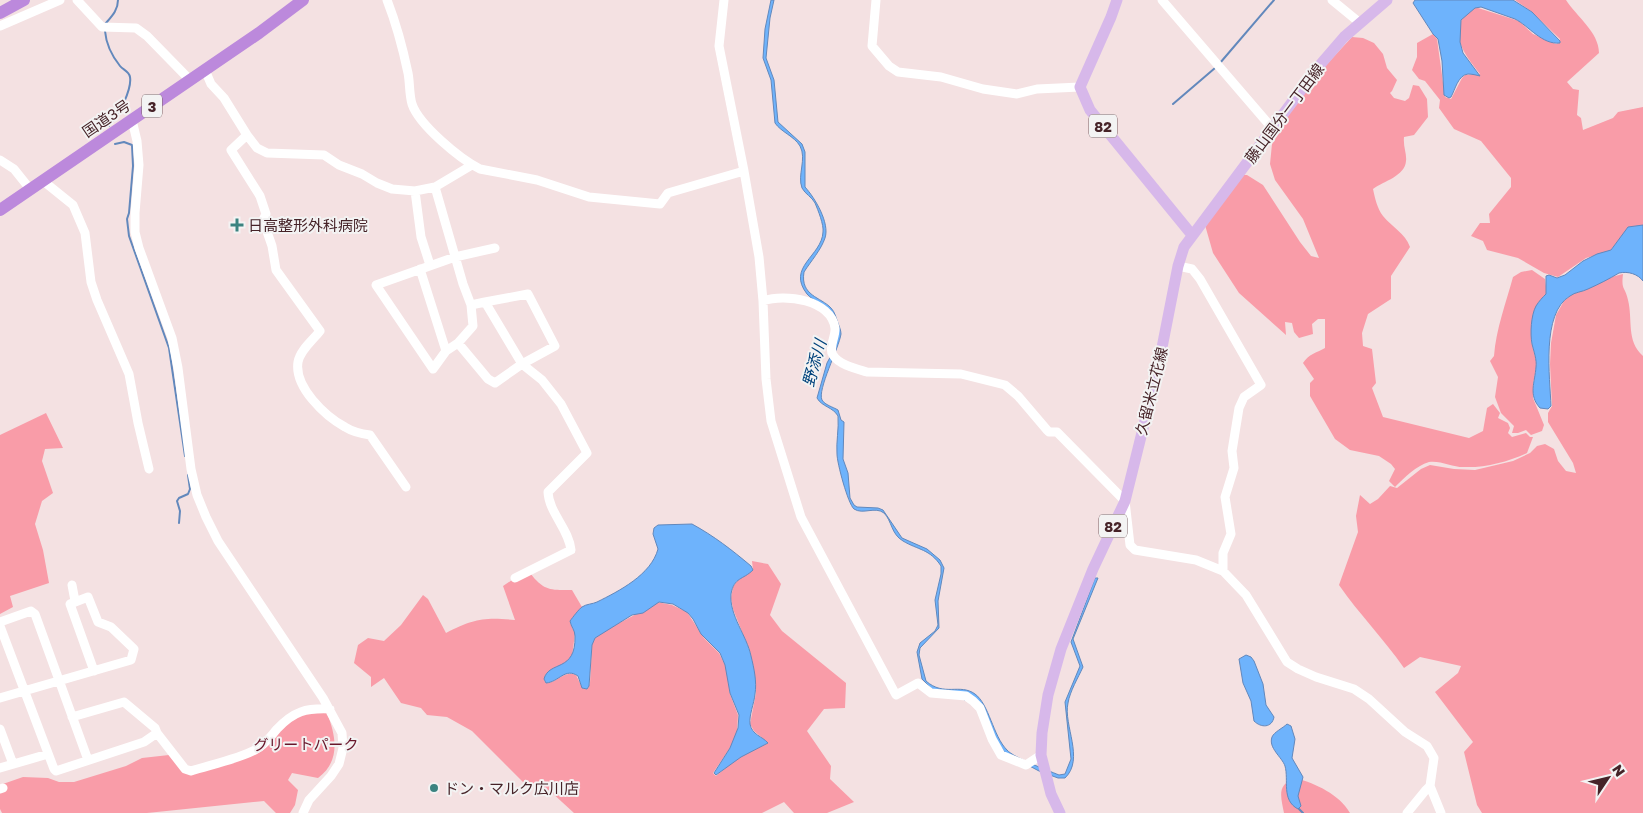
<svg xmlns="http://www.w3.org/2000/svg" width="1643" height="813" font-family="'Golos Text','Noto Sans JP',sans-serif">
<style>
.green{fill:#f99ca8}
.water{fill:#6eb3fc;stroke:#6288bc}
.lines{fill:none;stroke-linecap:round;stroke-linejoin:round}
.stream{stroke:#6288bc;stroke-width:2}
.minor{stroke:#fff;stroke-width:9}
.major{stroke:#d7b8ea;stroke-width:11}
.highway{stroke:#bc89dc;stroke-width:12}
.poi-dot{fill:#3b8380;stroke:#f3f3f3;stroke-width:2}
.labels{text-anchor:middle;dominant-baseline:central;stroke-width:4;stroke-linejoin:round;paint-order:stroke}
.shield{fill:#f3f3f3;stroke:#7a6165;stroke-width:1}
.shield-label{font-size:14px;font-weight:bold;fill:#462328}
.street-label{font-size:15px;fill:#462328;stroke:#f3f3f3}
.poi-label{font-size:15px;fill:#462328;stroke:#f3f3f3;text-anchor:start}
.park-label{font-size:15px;fill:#68162a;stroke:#f3f3f3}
.water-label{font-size:16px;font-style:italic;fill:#00437c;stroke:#f3f3f3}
</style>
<rect width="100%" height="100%" fill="#f4e1e2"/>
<path class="green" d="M1515,0H1566C1576,16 1599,32 1599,53L1567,82L1573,89L1579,90L1577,115L1581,118L1583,130L1613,118L1618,112L1643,107V225L1628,228L1610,251L1586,258L1558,277L1544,273L1518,258L1487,250L1483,241L1471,236L1480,223H1490L1489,214L1511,187V178L1481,141L1454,129L1439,108L1440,100L1425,81L1419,79L1412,70L1417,57V43L1433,34L1437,39L1445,97L1451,99L1462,78L1465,75L1480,74C1469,60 1449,36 1463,18C1466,14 1471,10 1475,7L1519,21L1533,34L1556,44L1559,43L1560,39L1532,12Z
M1352,37L1363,38L1374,43L1383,54L1387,68L1397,80L1392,91L1390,93L1394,98L1405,101L1409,98L1413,85L1419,86L1427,99L1428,117L1414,135L1404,137C1403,147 1407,154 1406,161C1405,176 1384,181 1373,189C1375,198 1377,208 1383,216C1392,227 1405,233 1410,247L1391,276V299L1368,314L1362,333L1363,346L1372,349L1376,383L1372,388L1383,417L1469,438L1483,431L1487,408L1493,404L1500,413L1498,418L1508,423L1510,428L1508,433L1512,437L1526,433L1530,437H1533L1527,453C1507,462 1485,468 1463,467C1453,467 1439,460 1429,462C1416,466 1405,477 1395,487L1389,481L1395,469L1391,464L1379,456L1350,450L1335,439L1310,396V383L1314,379L1303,363C1309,354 1316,353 1325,348V319H1318L1312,324L1313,334L1299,338L1294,332L1292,323L1285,322L1286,335L1239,293L1213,253L1205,225L1241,175H1247L1263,185L1300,242L1311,256L1319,258L1303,219L1275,180L1270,164L1272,144L1290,112L1314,78Z
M1532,270L1545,279L1547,293L1537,307L1531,341L1537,364L1533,384V398L1544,425L1542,431L1531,435L1526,430L1518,433H1512L1514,426L1501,413L1495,397L1498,377L1490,361L1494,356C1496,329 1506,303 1513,277L1521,272Z
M1623,274C1621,291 1625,286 1628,300C1633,320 1626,341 1643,356V813H1482L1477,805L1464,752L1473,742L1435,692L1458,673L1461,666L1420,657L1404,668C1384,639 1359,614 1339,585L1358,532L1356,516L1360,495L1370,504L1378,499L1390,486L1397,488L1421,469L1430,465L1454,469L1475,470L1513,461L1530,453L1537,446L1545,444L1554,449L1558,461L1566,471L1576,473L1573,463L1548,422V413L1552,406L1550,364L1551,343L1556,315L1564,301L1571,295L1611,277Z
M46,413L63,448L45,449L42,461L53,493L42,501L35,524L43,550L49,583L10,596L13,607L0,614V435Z
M752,561L768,564L781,584L770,615L782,631L846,683L845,708L824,709L807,731L831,766L830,779L854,802L827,813H794L784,802L762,813H574L550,791L523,782L472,731L447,717L427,715L421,708L401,703L384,678L371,687V677L354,663L358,645L368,638L384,641L401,625L423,595L428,599L446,633C474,619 483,617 515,620L503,586L515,578L530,573C544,591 550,590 572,590L582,607L570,623L575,633L572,657L565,664L546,674L544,680L546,683C558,683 563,670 576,675L582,687L584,689L588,688L590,683L592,644L595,638C614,623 637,616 657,602L672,605L687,612L704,638L719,653L727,669L730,694L738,715L737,731L732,745L713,773L716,776L730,764L747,753L768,743L754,731L750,724L756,693L755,683L750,652L733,609L731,598L733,587L739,578L753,570Z
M309,712L327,713C336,736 341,761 318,778L292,773L288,780L298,790L295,805L290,813H276L264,801L147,813H2L0,809V785L23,777L48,778L59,782H74L126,766L142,758L169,755L184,773L258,753L286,724L295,717Z
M1296,778C1316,784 1339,794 1350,813H1284C1281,797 1276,784 1296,778Z"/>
<path class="water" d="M771,0H774L770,18L766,58L774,80L778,122L802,144L805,152V187C815,198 830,223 825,238C821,250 811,261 804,272C800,296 821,297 831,308C835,312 836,318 838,323C839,326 841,330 841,334C839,348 817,390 822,400C825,405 833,407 838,410L841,420L844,422L843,459L848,473L850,498L854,505L857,507L878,508L883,510L902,538L927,549L940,560L944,568L938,601L939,628L920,648L919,655L926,681C944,697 960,683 975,694C989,704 993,736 1007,750C1014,758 1047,770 1059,775L1065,774L1071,759L1065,702L1080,666L1071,642L1095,578H1098L1073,639L1083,667C1078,678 1070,691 1068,703C1063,725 1085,759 1065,778H1058L1039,771L1005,753L998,743L980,705L932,689L922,679L917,652L920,643L935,631L938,625L935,600L941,574V566C930,549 918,550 903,541C891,534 892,521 884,513C875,506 863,515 854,509C848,504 837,463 837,454C836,442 839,429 838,416C833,407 822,407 817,398L827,363L834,350L832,312C825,304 814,302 807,294C786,267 822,256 823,232C824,225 818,210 815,203C812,197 805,194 802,188C797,175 807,159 800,146C794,136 781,132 775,123L771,80L763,58L765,29Z
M1415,0H1513L1532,12L1560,41V43C1542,45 1529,26 1515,19C1504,15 1492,11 1481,7L1475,8L1461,20L1460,42L1463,53L1480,76C1476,75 1472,74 1468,74C1458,75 1455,90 1451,97L1449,98L1444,95L1442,61L1438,39L1433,34L1413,3Z
M1643,225V281C1638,274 1628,271 1619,273C1609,279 1599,284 1588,289C1582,292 1575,292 1570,296C1541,313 1550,378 1551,406L1548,409L1540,408C1528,395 1535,382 1536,367C1537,360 1534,352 1532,344C1530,334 1531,315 1536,306C1539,301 1543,297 1546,294V276L1549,275L1557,278L1565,275L1583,261L1597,254L1611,250L1628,227Z
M692,524C714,536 732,550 751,566L753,570C743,580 734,577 731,594C729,615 747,636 751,656C754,668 757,682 755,694C754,704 749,715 750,724C752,735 762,736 768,743L741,757L716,775L714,773L730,748L738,728L739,715L730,693L725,665L720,653L701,634L693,619L688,613L673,604L659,602L643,613L632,615L595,638L592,645L589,686L587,689L582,688L578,676C565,667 559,682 546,683L544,679C549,660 576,673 575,636C575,630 571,627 570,621C573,617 579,609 582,607C586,604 593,604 597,602C619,591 651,575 658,549L653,534L654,528L658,525Z
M1246,655L1251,657L1254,661L1263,684L1266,705L1274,717C1272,728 1261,728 1254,721L1251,701L1243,683L1239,659Z
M1287,724L1291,726L1295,739L1292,758L1303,777L1298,796L1301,806L1298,809C1281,800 1289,780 1285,766C1282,757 1268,748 1272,737C1274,732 1283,728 1287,724Z"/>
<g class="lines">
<path class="stream" d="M106,23C112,16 118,10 118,0
M105,31C106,43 112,56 120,66C123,70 129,71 130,77C132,88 119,118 109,124V126
M1220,63L1274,0
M1173,104L1215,68
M115,144L124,142L132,145L133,166L129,213L127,219L129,236L169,348L185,456
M179,523L180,511L177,501L179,498L188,494L190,489L188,475
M1299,809L1303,813"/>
<path class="minor" d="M77,0L102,27L136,28L147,36L190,80
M387,0C396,23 403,49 408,73C410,83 409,94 412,104C419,125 460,159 480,169L537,180L589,197L660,204L668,193L744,171
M724,0L719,46L744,171L759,257L763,301L766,379L771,421L801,517L896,695L918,683L931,693L966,696L973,701L980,708L992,739L1001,755L1026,765L1041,755
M876,0L872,46L889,66L898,72L941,77L983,89L1017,94L1037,89L1080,87
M1162,0L1272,128
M1332,0L1360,23
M0,26L60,0
M205,70L211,84L224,98L247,135L231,150L260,196L266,214L263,220L272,246L276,270L320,331C313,340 300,350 298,362C294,387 325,416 345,427C353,432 362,434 370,435L406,487
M132,120L137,141L139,165L135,213V232L139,248L172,338L178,368L191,469L197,495L206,517L218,541L323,698L342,733L343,748L339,764L331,776L309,800L303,813
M247,135L257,148L267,153L324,155L339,165L362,174L377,183L392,189L415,191L435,187
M0,160L14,169L30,189
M472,165L435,187L463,284L471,305L473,326L458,343L446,351L433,369L376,285L455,257L495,248
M42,180L73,205L85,233L91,282L97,300L129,374L138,423L149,469
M415,191L421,237L430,265
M1178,266L1192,269L1200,279L1261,385L1244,397L1239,408L1232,451L1234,468L1225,497L1231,534L1223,553V571
M420,269L446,351
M763,301C785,293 831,300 835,328C836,336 828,348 833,355C839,365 857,369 867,372L961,374L1005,385L1018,396L1047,430L1049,432H1057L1125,501L1130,545L1135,550L1196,560L1223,571L1246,595L1287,662L1298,669L1316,677L1354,689L1369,699L1405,732L1427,746L1434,758L1430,786L1441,813
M471,305L485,302L522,364L542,380L561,404L587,453L548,492C549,513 569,529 571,550L515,578
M458,343L488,379L495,383L522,364L555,346L528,294L485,302
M72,585L75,601
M0,622L31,611L35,614L88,760
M0,626L54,769L56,771L144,742L157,733L155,728L124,702L72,717
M0,698L131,660L134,649L111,627L98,622L88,597L70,604L94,671
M0,729L13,764
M157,733L185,769L191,771C210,765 238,759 255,750C265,745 270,737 277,729C294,711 306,708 330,709
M0,768L48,754
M0,789L3,788
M1407,813L1425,791L1430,786"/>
<path class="major" d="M1117,0L1111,17L1080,87L1090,110L1192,235
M1060,813L1051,794L1041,755L1042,733L1048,695L1061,649L1093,569L1125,501L1158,368L1178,266L1184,247L1319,66L1344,37L1387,0"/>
<path class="highway" d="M0,13L24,0
M0,210L259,33L303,0"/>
</g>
<g class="poi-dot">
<path d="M234.5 217.5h5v5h5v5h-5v5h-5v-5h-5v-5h5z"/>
<circle cx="434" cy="788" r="5"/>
</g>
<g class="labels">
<g class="shield">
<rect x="142" y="94.5" width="20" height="23" rx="4"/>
<rect x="1089" y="114.5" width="28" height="23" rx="4"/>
<rect x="1099" y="514.5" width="28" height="23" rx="4"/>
</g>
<g class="shield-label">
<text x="152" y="106">3</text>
<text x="1103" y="126">82</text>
<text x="1113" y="526">82</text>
</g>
<g class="street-label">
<text transform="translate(1284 113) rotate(-53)">藤山国分一丁田線</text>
<text transform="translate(106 118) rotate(-34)">国道3号</text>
<text transform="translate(1151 391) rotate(-76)">久留米立花線</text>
</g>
<g class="poi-label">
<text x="248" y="225">日高整形外科病院</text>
<text x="444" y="788">ドン・マルク広川店</text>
</g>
<g class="park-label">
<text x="306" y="744">グリートパーク</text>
</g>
<g class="water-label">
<text transform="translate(814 363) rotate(-74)">野添川</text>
</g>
</g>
<g transform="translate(1608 778) rotate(55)" stroke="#f3f3f3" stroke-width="4" paint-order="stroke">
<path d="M0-4L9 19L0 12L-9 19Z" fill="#462328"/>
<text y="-8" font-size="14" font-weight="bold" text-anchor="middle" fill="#462328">N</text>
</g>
</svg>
